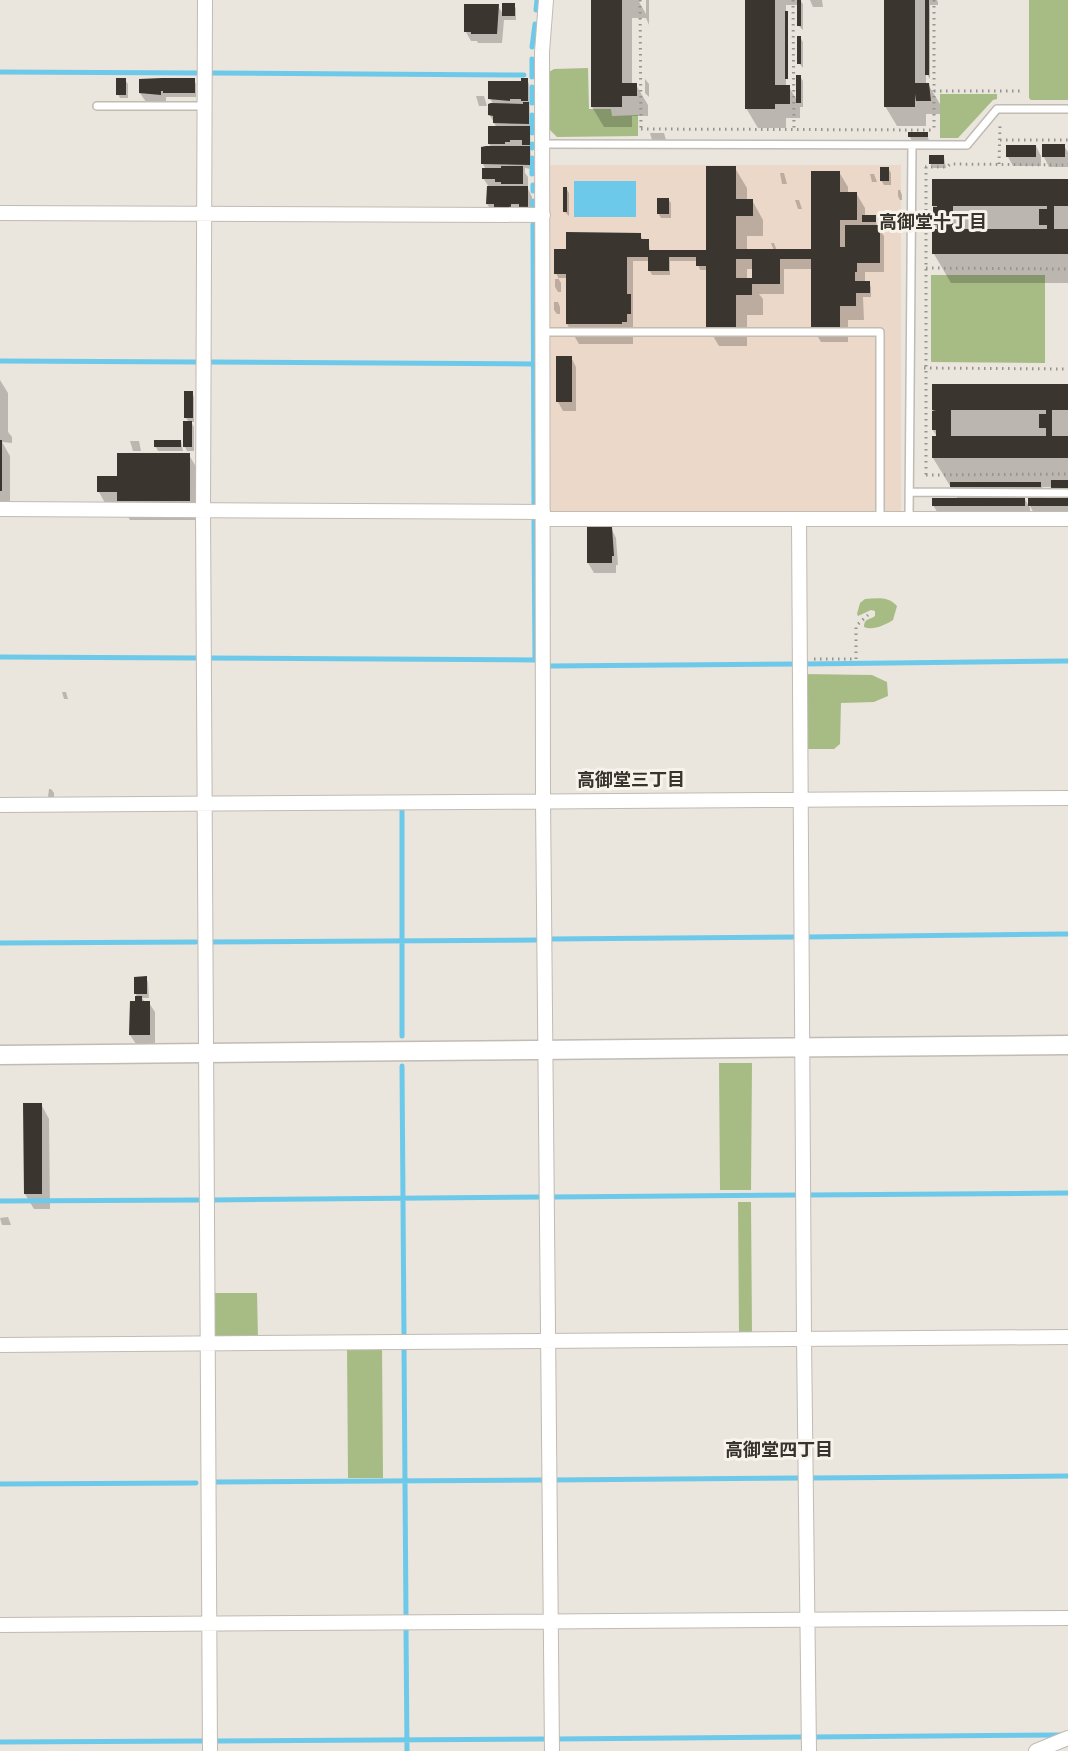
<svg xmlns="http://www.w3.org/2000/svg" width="1068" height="1751" font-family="Barlow,'Noto Sans JP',sans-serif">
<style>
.education{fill:#ebd8c9}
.green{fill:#a7bc85}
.water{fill:#6dc9e9}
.shadow{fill:#0003;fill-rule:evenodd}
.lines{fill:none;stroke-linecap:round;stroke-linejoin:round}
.stream{stroke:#6dc9e9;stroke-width:5}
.building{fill:#3a352f;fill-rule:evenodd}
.lane-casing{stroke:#c0bbb3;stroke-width:10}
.street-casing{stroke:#c0bbb3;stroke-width:16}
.secondary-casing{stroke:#c0bbb3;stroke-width:21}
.path{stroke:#96928c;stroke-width:3;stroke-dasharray:1.5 4.5;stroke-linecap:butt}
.lane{stroke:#fff;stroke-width:7}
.street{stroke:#fff;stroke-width:14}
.secondary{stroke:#fff;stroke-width:18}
.labels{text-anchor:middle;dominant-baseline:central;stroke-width:6;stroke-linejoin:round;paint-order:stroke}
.neighbourhood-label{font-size:18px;font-weight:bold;fill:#37342d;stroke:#f8f3ea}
</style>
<rect width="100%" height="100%" fill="#eae5dd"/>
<path class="education" d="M550,165H901V514H550Z"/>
<path class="green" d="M1029,0H1068V100H1031L1029,98Z
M588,68L589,109H611L612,116L638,115V136L557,137L550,130L549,72L554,69Z
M940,94H997V99L993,100L958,138H940Z
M931,275H1045V363L931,362Z
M865,599C876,598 889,596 897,606L893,620C885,625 873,631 864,627C864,618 870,620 875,616V611L871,610L858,616L857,614L860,603Z
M803,674L872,675L887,682L888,696L874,702L841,703L840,744L834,749H804Z
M719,1063H752L751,1190H720Z
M738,1202H751L752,1335H739Z
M212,1293H257L258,1339H218L212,1333Z
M347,1347H382L383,1478H348Z"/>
<path class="water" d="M574,181H636V217H574Z"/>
<path class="shadow" d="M592,0H638L646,14V0H649V25L646,18H632V85H636L648,105V116H632V127H604L592,107Z
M746,0H800L803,4V30L799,26V5H786V87H789L798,102L800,76L803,81V107H800V118H786V128H758L746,108Z
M810,0H822L823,7H813Z
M885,0H937L938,2V5H930V79L926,73V84H928L940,104V114H926V126H897L885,106Z
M514,4L516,9V20H504L502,43H478L477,41H471L466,32L498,6L503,14Z
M800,37L803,42V68L799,63Z
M645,79L649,84V97L645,93Z
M125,80L128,84V98H120L118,94Z
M194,80L196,84V97H166V104H160L158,102H146L140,93Z
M527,80L529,84L531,169L525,168V173L528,177V189L532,197V213H493L487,204L489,187L483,178L486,170L483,164V149L492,148L489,144L497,128L489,114L488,106L493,104L490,98Z
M476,96H484L487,106H479Z
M650,133H664L666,140H652Z
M927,134L929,141H912L910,137Z
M1036,146L1041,156V166H1013L1008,157Z
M1064,146L1068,152V167H1049L1044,157Z
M944,157L946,168H933L930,163Z
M735,168L747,188V200H752L763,220V236H747V251H774L771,243H774L777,251L812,256L839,172L848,187V193H856L865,208V216H875L877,227L884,236V272H865V283H869L871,287V297H863L864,320H848V342H821L812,327V269H784V294H759L763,299V315H747V346H719L707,326V270H700L697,261H670V275H652L650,271V261H633V344H579L567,324V278H558L561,283V292H558L555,287V279H559L556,273L564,251L640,235L643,240H648L650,251L707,256ZM747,269H754V284L751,280H747Z
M888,168L891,173V185H884L881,180Z
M780,173H784L787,184H782Z
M870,174H874L877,182H872Z
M1068,181V283H951L934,254V230H938L934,224L933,205Z
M566,188L569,193V216L564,211Z
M898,190H900L902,195V200H900L898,196Z
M668,199L671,203V218H661L658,213Z
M795,200H799L802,209H798Z
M554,302H558L560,307V314H557L554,310Z
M571,357L576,367V411H563L558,402Z
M0,380L8,393V432L12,437V443L2,442L10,456V505H0Z
M933,385H1068V515H1035L1030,506V515H939L933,505L958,499L933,458L937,437L933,430ZM1042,487H1052L1058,499H1045V493ZM1023,496H1030V508Z
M192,393L194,397V422H191L194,427V451H187L185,447L189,422L186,418Z
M130,441H139L141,451H133Z
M181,441L183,451H158L156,447Z
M189,455L201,475V520H130L125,512H110L99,492L118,477Z
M611,528L616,538L618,565H616V573H594L588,563V529Z
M62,692H66L68,699H64Z
M49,789H51L54,793V802L51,801L48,797Z
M146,978L148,982L149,998H142L144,1001L149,1003L155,1012V1044H136L130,1035L138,1003L136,994Z
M25,1104H41L49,1119L50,1209H34L25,1194Z
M8,1217L11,1225H2L0,1218Z"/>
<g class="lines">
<path class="stream" d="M536,10L537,0
M532,47L535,24
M532,59V77
M0,72L199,73
M212,73L524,75
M532,87V103
M532,115V133
M532,144V148
M532,158V174
M533,185V191
M533,201V207
M533,224L534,504
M0,361L198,362
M211,362L533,364
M0,657L196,658
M210,658L535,660L534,521
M804,664L1068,661
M549,666L796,664
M402,807V1036
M807,937L1068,934
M550,939L797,937
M210,942L540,940
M0,943L196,942
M402,1066L404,1337
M809,1195L1068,1193
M553,1197L799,1195
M212,1200L543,1197
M0,1201L198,1200
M404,1346L406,1618
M810,1478L1068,1476
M553,1480L800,1478
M214,1482L542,1480
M0,1484L196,1483
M406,1627L407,1751
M813,1737L1061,1735
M555,1739L802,1737
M218,1741L544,1739
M0,1742L202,1741"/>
</g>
<path class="building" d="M591,0H622V83H637V96H622V107H591Z
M745,0H775V85H790V104H775V109H745Z
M797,0H801V26H797Z
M884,0H915V83H929L931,101H916L915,94V107H884Z
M925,0H929V75H925Z
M502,3H515V16H502Z
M464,4H499L497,34H471V32H464Z
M785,11H788V79H785Z
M797,36H801V64H797Z
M796,75H801V103H796Z
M116,78H126V95H116Z
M162,78H195V93H163V91H161V95L139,93V79Z
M521,78H528V101H521V99H510V101L488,99V81H521Z
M523,102H529V124L493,123V116L488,115V104L491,103L523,104Z
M488,126H530V145H522V140H510V142H505V144H488Z
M908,132H928V137H908Z
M1042,144H1065V157H1042Z
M1006,145H1036V157H1006Z
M486,146H530V165L481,164V147Z
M929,155H944V164H929Z
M501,166H523V184H501V182H495V179H482V168H501Z
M706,166H736V199H753V216H736V249H811V171H840V192H857V220H840V247H845V225H880V263H857V272H855V281H870V293H856V306H840V327H811V259H780V284H752V295H736V327H706V266H696V257H669V271H648V257H627V294H631V314H627V322H622V324H566V274H554V249H566V232L641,233V239H649V250H706ZM736,259H752V278H736Z
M880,167H889V181H880Z
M932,179H1068V206H1054V229H1068V254H932V229H937V225H933V207H937V206H932ZM953,206H1047V209H1039V225H1047V229H953Z
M487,186H528V209H519V204H511V209H494V204H486Z
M563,187H567V212H563Z
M657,198H669V214H657Z
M862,215H876V222H862Z
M556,356H572V402H556Z
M932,384H1068V410H1052V436H1068V458H932V436H936V430H932V411L936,410H932ZM951,410H1046V414H1039V428H1046V436H951Z
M184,391H193V418H184Z
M183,421H192V447H183Z
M0,440H2V491H0Z
M154,440H181V447H154Z
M117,453H190V501H117V492H97V476H117Z
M1051,480H1068V488H1051Z
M950,482H1041V487H950Z
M932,498H1025V506H932Z
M1028,498H1068V506H1028Z
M587,527H612L614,556H612V563H587Z
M147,976V994H134V977Z
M135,996H142V1001H150V1035H129L130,1001H135Z
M23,1103H42V1194H24Z"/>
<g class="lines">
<g class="lane-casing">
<path id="lane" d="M97,106H205
M542,144L967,145L997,109H1068
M543,332H880V519
M909,492L1068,493
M909,519L912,145"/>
</g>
<g class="street-casing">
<path id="street" d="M205,0L203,510L210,1751
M546,0L542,52L543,801L552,1751
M0,213L543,215
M0,509L543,512
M543,519H1068
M799,519L804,1339L809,1751
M0,805L1068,798
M0,1345L1068,1337
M0,1625L1068,1618
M1036,1751L1068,1738"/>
</g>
<g class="secondary-casing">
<path id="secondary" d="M0,1055L1068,1045"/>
</g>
<path class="path" d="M640,0L641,128
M793,0L794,130
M934,0V130
M934,91H1020
M641,129L934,130
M1000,140H1068
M999,164L1000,124
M925,167H947L950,164L1068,165
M926,167V475
M926,268L1068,269
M924,368L1068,369
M926,475L1068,474
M814,659H856V626L868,615"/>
<use href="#lane" class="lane"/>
<use href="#street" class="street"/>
<use href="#secondary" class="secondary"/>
</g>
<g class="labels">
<g class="neighbourhood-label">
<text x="933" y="221">高御堂十丁目</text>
<text x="631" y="779">高御堂三丁目</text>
<text x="779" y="1449">高御堂四丁目</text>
</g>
</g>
</svg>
